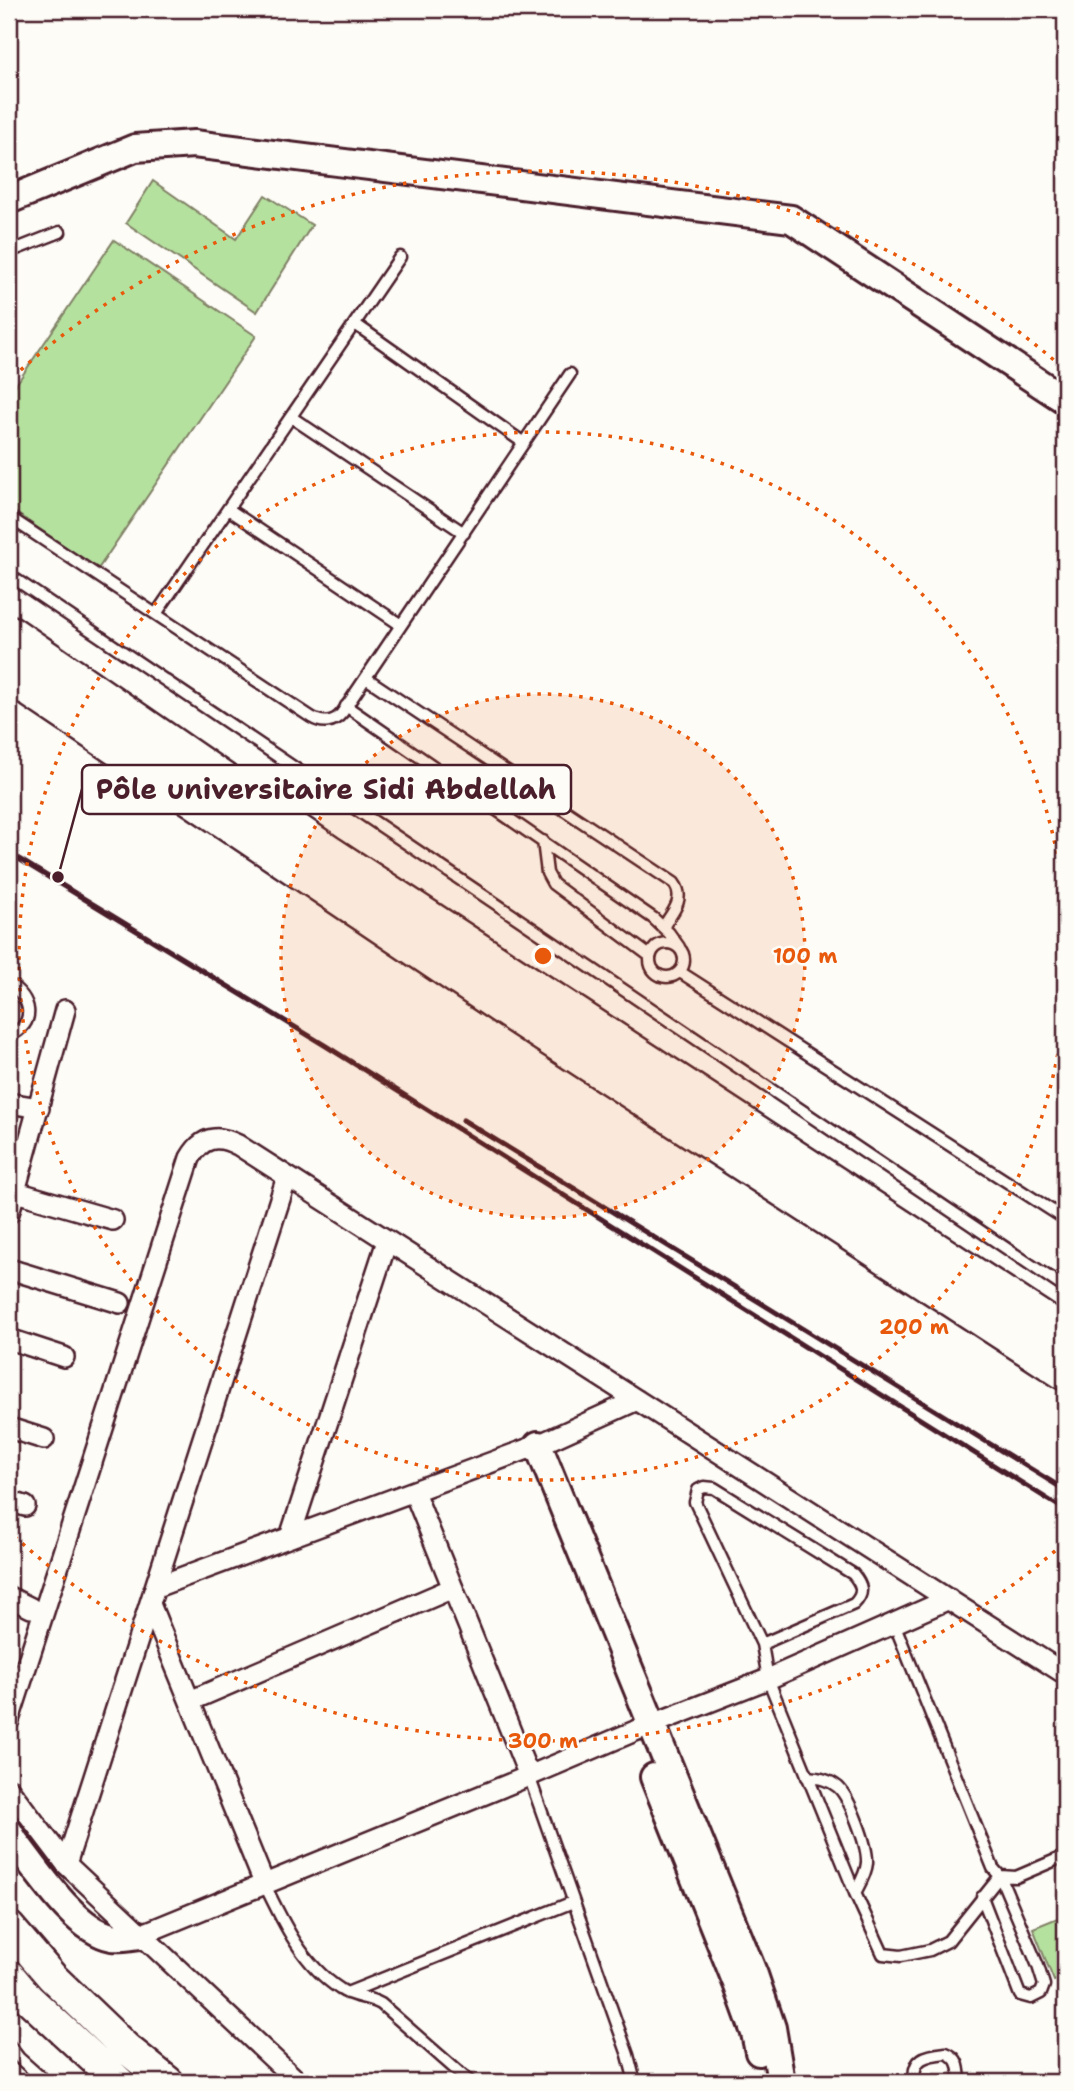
<svg xmlns="http://www.w3.org/2000/svg" width="1074" height="2091" font-family="'Shantell Sans',sans-serif">
<style>
.green{fill:#b5e19f;stroke:#808065;stroke-width:2}
.lines{fill:none;stroke-linecap:round;stroke-linejoin:round}
.lane-casing{stroke:#4a1f2b;stroke-width:15}
.street-casing{stroke:#4a1f2b;stroke-width:24}
.secondary-casing{stroke:#4a1f2b;stroke-width:32}
.primary-casing{stroke:#4a1f2b;stroke-width:35}
.highway-casing{stroke:#4a1f2b;stroke-width:40}
.lane{stroke:#fdfcf7;stroke-width:10}
.street{stroke:#fdfcf7;stroke-width:19}
.secondary{stroke:#fdfcf7;stroke-width:26}
.primary{stroke:#fdfcf7;stroke-width:30}
.highway{stroke:#fdfcf7;stroke-width:35}
.rail{stroke:#4a1f2b;stroke-width:5}
.ring{fill:none;stroke:#e8590c;stroke-width:3.5;stroke-dasharray:3.5 7}
.centre{fill:#e8590c;stroke:#fdfcf7;stroke-width:3.5}
.ring-label{font-size:21px;text-anchor:middle;font-weight:bold;fill:#e8590c;stroke:#fdfcf7;stroke-width:5;stroke-linejoin:round;paint-order:stroke}
.leader{fill:none;stroke:#4a1f2b;stroke-width:2.5}
.callout-dot{fill:#4a1f2b;stroke:#fdfcf7;stroke-width:2.5}
.callout{fill:#fdfcf7;stroke:#4a1f2b;stroke-width:2.5}
.callout-label{font-size:28px;text-anchor:middle;font-weight:bold;fill:#4a1f2b}
</style>
<rect width="100%" height="100%" fill="#fdfcf7"/>
<filter id="ink" filterUnits="userSpaceOnUse"><feTurbulence type="fractalNoise" baseFrequency=".0143" numOctaves="2"/><feDisplacementMap in="SourceGraphic" scale="14" xChannelSelector="R" yChannelSelector="G"/><feConvolveMatrix kernelMatrix="1 2 1 2 8 2 1 2 1" color-interpolation-filters="sRGB"/></filter>
<g filter="url(#ink)">
<path class="green" d="M153,181L236,239L265,195L312,225L257,312L126,223Z
M114,240L256,336L98,569L9,508V395Z
M1065,1915V1977L1054,1981L1033,1928Z"/>
<g class="lines">
<g class="lane-casing">
<path id="lane" d="M9,252L60,232
M355,324L524,443
M291,417L464,533
M228,509L401,625
M9,517L311,717C322,724 334,723 342,713L570,374
M9,575L1065,1288
M156,614L400,257
M366,678L674,883C686,899 672,913 663,927
M346,706L653,918L669,933L679,947
M543,841L547,873L553,884L650,956
M650 960a17 17 0 1 1 34 0a17 17 0 1 1-34 0Z
M680,972L1065,1219
M9,984C31,998 38,1023 9,1036
M894,1623L993,1868L1000,1876L1016,1877L1065,1856
M762,1644L854,1604C865,1593 862,1585 853,1574L714,1488L704,1487L698,1490L695,1502L762,1644L768,1679L855,1893L883,1954L901,1956L930,1950L948,1941L1000,1876L1038,1966L1044,1985L1041,1993L1031,1998L1020,1995L982,1897
M529,1776L628,2055L635,2082
M807,1777C819,1778 828,1779 838,1787C850,1798 868,1846 867,1863C866,1874 860,1883 855,1893
M264,1883C283,1923 303,1965 340,1989C353,1998 368,1996 381,2004L470,2082
M347,1993L573,1902
M9,2045L19,2058L46,2082
M915,2082C911,2058 926,2055 946,2053C960,2058 959,2070 960,2082"/>
</g>
<g class="street-casing">
<path id="street" d="M9,1103L39,1108
M16,1192L113,1220
M9,1213L65,1010
M9,1269L120,1303
M9,1339L64,1357
M9,1428L44,1439
M414,1492L529,1776
M9,1501L25,1506
M290,1537L387,1241
M156,1587L538,1445L637,1400
M9,1597L31,1608
M150,1604L264,1883
M190,1701L453,1588
M9,1720L190,1158C202,1137 217,1134 238,1145L1065,1674
M9,1789L66,1864L298,2082
M66,1864L287,1177
M140,1935L529,1776L635,1731L768,1679L949,1599"/>
</g>
<g class="secondary-casing">
<path id="secondary" d="M9,200L135,148L194,144L791,219L1065,400
M538,1445L754,1975L772,2028L781,2082
M654,1777L738,1986L755,2033L759,2052
M9,1832L15,1842C38,1871 75,1930 112,1937C121,1938 131,1936 140,1935"/>
</g>
<g class="primary-casing">
<path id="primary" d="M9,1927L52,1977L127,2049L168,2082
M9,1975L29,1999L119,2082"/>
</g>
<g class="highway-casing">
<path id="highway" d="M9,633L328,853L1065,1335
M9,675L521,1019L1065,1372"/>
</g>
<use href="#lane" class="lane"/>
<use href="#street" class="street"/>
<use href="#secondary" class="secondary"/>
<use href="#primary" class="primary"/>
<use href="#highway" class="highway"/>
<path class="rail" d="M9,853L326,1046L1065,1510
M463,1120L1065,1490"/>
</g>
</g>
<circle cx="543" cy="956" r="262" fill="#e8590c" fill-opacity=".12"/>
<g class="ring">
<circle cx="543" cy="956" r="262"/>
<path d="M1065 1002A524 524 0 1 1 1065 910"/>
<path d="M1063 1544A785 785 0 0 1 13 1535M13 377A785 785 0 0 1 1063 368"/>
</g>
<circle cx="543" cy="956" r="10" class="centre"/>
<g class="ring-label">
<text x="805" y="963">100 m</text>
<text x="914" y="1334">200 m</text>
<text x="543" y="1748">300 m</text>
</g>
<path class="leader" d="M58 877L82 789"/>
<circle class="callout-dot" cx="58" cy="877" r="7"/>
<rect class="callout" x="82" y="765" width="489" height="49" rx="7"/>
<g class="callout-label">
<text x="326" y="799">Pôle universitaire Sidi Abdellah</text>
</g>
<rect width="1074" height="2091" fill="none" stroke="#fdfcf7" stroke-width="35"/>
<rect x="18" y="18" width="1039" height="2056" fill="none" stroke="#4a1f2b" stroke-width="2.5" filter="url(#ink)"/>
</svg>
